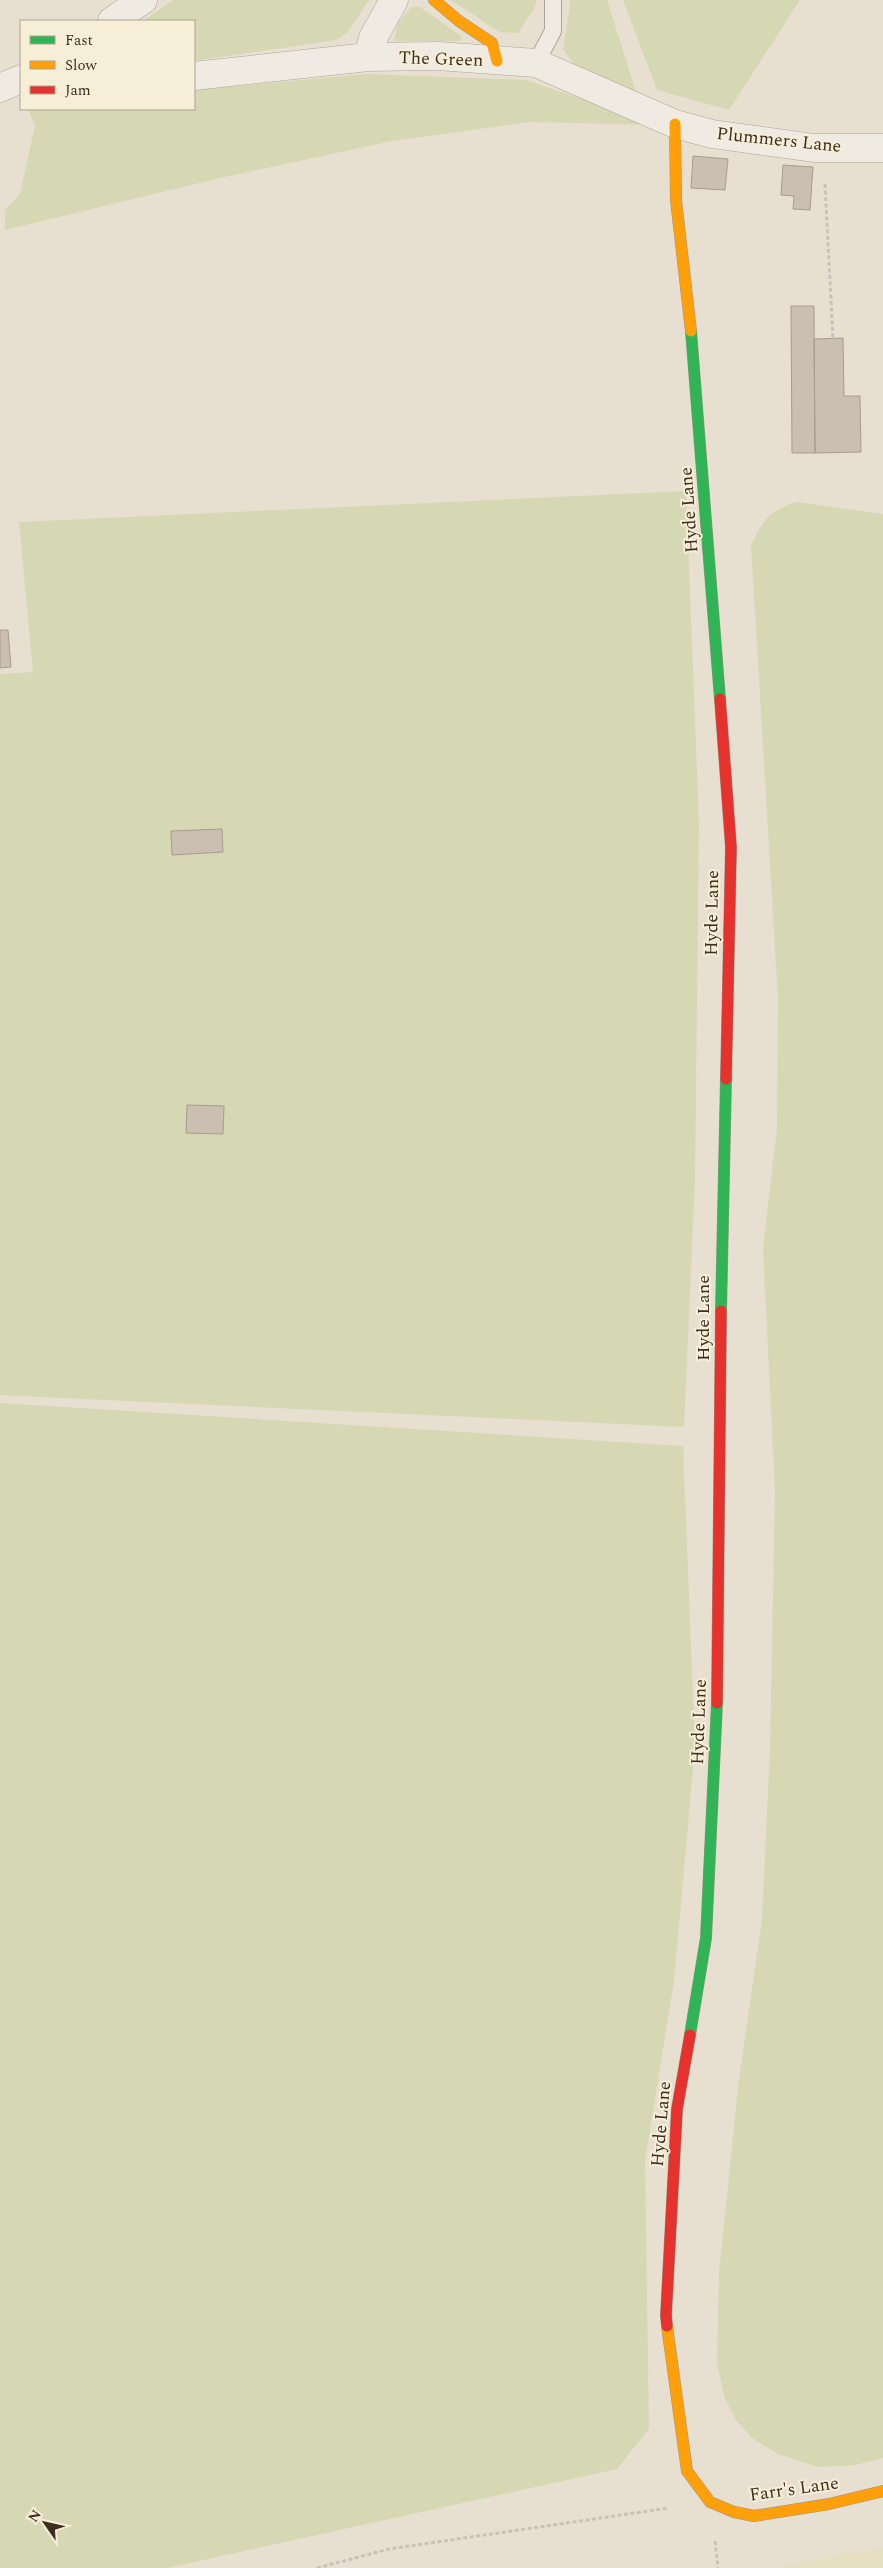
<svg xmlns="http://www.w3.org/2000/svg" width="883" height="2568" font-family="Spectral,serif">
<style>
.farmland{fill:#e6dfc2}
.green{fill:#d6d7b3}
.building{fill:#cbbfb2;stroke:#a89c90}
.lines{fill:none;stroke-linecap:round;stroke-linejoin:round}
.lane-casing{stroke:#ada599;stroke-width:18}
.street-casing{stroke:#ada599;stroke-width:29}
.fast-casing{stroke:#9c958a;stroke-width:12}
.slow-casing{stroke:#9c958a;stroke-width:12}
.jam-casing{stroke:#9c958a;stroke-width:12}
.path{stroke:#c8c2b9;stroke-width:3;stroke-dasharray:4 2.5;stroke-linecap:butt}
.lane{stroke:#efebe3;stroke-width:16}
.street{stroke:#efebe3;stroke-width:28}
.fast{stroke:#30b455;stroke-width:11}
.slow{stroke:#ff9f0a;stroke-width:11}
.jam{stroke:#e5322d;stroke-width:11}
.labels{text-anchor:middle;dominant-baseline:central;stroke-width:4;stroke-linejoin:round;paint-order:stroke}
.street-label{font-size:18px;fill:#3d2e20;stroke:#f7eed8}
</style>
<rect width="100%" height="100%" fill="#e7e0d1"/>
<path class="farmland" d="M883,2547V2568H772Z"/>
<path class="green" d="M173,0H369L348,32L336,40L194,61V21H143Z
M451,0H537L534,9L518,33L499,32Z
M569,0H607L637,95L574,64L563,49L570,7Z
M623,0H800L729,110L657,90Z
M411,7H420L462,37L460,41H394L398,23Z
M367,74L526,80L658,125L530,122L392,141L220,178L5,230V210L20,194L35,126L28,109H194V90Z
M686,491L699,823L695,1179L684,1427L0,1395V674L33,672L19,522Z
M796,502L883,514V2458L855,2465L818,2467L778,2454L752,2438L736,2420L725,2399L717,2364L719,2273L738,2087L762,1920L770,1749L775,1491L763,1248L777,1128L778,999L751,545C764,519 768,512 796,502Z
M0,1403L683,1446L695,1747L674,1981L645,2161L649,2429L617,2469L167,2568H0Z"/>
<path class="building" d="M693,156L728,159L725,190L691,188Z
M783,165L813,167L810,210L793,209L794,196L781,195Z
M791,306H814L815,453H792Z
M843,338L844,396H860L861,452L815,453L814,339Z
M0,630H8L11,667L0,668Z
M222,829L223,852L172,855L171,831Z
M187,1105L224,1106L223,1134L186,1133Z"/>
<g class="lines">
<g class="lane-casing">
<path id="lane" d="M536,63L553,31V0"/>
</g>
<g class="street-casing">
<path id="street" d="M112,21L143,0
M368,57L373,38L394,0
M194,76L368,57L438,56L536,63L675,124L712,134L814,148H883
M0,88L21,79"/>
</g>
<g class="fast-casing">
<path id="fast" d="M691,331L720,699
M721,1311L726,1079
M690,2035L706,1938L717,1703"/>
</g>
<g class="slow-casing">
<path id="slow" d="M434,0L459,21L492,43L497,61
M675,124L676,200L691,331
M667,2326L687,2471L710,2502L734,2512L754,2516L829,2504L883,2491"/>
</g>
<g class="jam-casing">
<path id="jam" d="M720,699L731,847L726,1079
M717,1703L721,1311
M667,2326L666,2315L677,2109L690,2035"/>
</g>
<path class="path" d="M825,184L833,338
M715,2541L718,2568
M317,2568L389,2549L669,2508"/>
<use href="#lane" class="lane"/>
<use href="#street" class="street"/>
<use href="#fast" class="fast"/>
<use href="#slow" class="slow"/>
<use href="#jam" class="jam"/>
</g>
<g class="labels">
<g class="street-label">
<text transform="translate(441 59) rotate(2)">The Green</text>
<text transform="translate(779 140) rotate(6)">Plummers Lane</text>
<text transform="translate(689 510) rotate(-94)">Hyde Lane</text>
<text transform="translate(712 913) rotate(-89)">Hyde Lane</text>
<text transform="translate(703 1318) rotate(-90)">Hyde Lane</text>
<text transform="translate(699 1722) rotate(-88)">Hyde Lane</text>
<text transform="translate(661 2124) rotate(-85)">Hyde Lane</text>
<text transform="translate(794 2489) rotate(-8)">Farr's Lane</text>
</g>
</g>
<rect x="20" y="20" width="175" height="90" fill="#f7eed8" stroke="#ada18e"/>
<rect x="30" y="36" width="25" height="8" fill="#30b455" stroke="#ada18e"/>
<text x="65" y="45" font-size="15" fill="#3d2e20">Fast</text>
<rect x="30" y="61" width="25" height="8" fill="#ff9f0a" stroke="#ada18e"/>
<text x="65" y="70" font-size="15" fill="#3d2e20">Slow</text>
<rect x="30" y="86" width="25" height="8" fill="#e5322d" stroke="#ada18e"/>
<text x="65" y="95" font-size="15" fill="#3d2e20">Jam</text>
<g transform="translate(45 2523) rotate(304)" stroke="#f7eed8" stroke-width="4" paint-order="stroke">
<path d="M0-4L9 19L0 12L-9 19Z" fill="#3d2e20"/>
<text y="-8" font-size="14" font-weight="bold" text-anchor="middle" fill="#3d2e20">N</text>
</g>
</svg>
